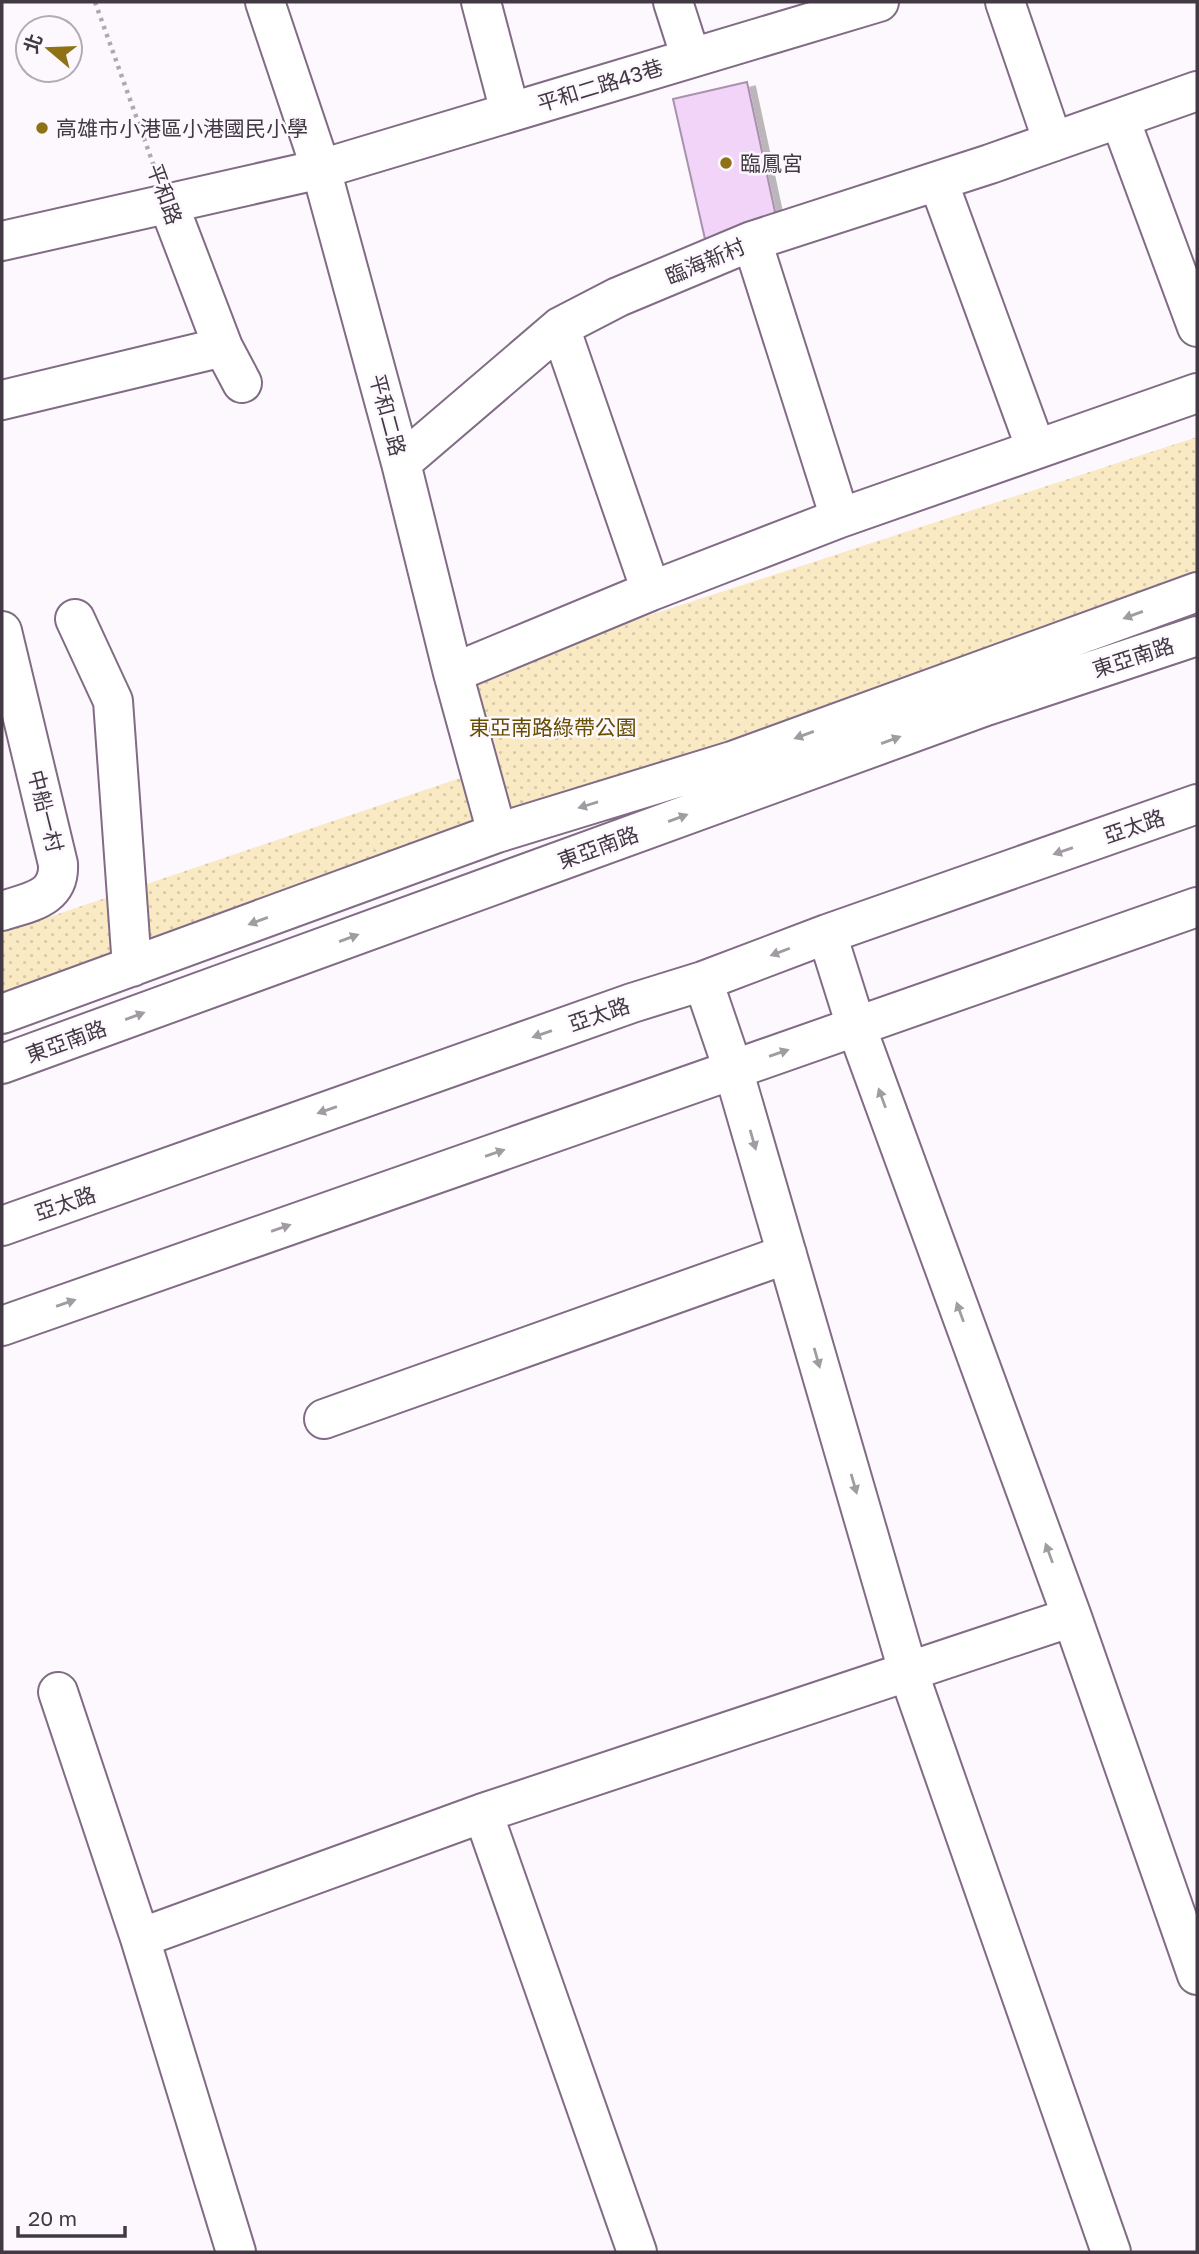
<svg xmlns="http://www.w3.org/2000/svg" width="1199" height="2254" font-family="'Golos Text','Noto Sans TC',sans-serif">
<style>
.park{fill:url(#park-dots)}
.building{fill:#f3d4f9;stroke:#a992ae;stroke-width:2;filter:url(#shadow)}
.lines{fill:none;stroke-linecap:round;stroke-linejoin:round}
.minor-casing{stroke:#816b85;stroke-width:42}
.path{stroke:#afa8b0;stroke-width:4.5;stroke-dasharray:3.5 5;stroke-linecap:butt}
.minor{stroke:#fff;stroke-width:38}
.oneway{fill:#a09ca2}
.poi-dot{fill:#8f7116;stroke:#fdf8fe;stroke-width:2.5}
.labels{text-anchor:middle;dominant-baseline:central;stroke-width:5;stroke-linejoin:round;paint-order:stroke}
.street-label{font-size:21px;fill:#423944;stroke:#fdf8fe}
.poi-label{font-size:21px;fill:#423944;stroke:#fdf8fe;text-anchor:start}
.park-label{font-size:21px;fill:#654e00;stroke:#fdf8fe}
</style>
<defs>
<pattern id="park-dots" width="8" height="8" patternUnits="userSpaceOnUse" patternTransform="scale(1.75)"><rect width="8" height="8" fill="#f9eac3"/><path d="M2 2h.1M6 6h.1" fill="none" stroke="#d7c9a9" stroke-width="1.8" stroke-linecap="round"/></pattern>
<filter id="shadow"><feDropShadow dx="8" dy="4.5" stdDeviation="0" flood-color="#0004"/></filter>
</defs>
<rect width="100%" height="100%" fill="#fdf8fe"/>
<path class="park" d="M1197,437V570L499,827L460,677Z
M475,773L493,831L2,997V933Z"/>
<path class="building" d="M747,82L778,226L705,239L673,99Z"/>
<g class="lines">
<g class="minor-casing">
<path id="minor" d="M265,2L321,169L401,463L453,673L497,833
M481,2L510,112
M673,2L691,58
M1005,2L1053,142
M1120,119L1197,327
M938,181L1036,449
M168,203L223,347L242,383
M2,241L321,169L879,2
M752,241L840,518
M560,327L651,591
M2,400L223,347
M401,463L560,327L618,297L752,241L990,164L1197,91
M75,619L113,701L132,967
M2,631L58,864C60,899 29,902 2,911
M453,673L651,591L840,518L1197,393
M827,934L856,1026L1072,1617L1197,1975
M703,981L733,1069L908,1671L1111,2252
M2,1014L497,833L732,761L1197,592
M2,1064L986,706L1197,636
M2,1226L632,1003L703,981L827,934L1197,804
M2,1326L1197,907
M324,1419L787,1254
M58,1692L140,1938
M483,1813L637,2252
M236,2252L140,1938L483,1813L1072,1617"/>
</g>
<path class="path" d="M95,2L155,169"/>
<use href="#minor" class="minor"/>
</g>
<defs><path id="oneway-solid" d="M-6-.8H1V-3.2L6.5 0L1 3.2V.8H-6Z" transform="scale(1.75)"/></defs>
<g class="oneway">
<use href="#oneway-solid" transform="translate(1133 615) rotate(160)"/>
<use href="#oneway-solid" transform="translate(804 735) rotate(160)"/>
<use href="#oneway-solid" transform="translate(891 740) rotate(-20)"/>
<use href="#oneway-solid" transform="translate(588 805) rotate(163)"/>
<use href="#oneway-solid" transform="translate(678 818) rotate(-20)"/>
<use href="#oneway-solid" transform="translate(1063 851) rotate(161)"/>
<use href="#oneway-solid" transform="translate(258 921) rotate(160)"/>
<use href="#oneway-solid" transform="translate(349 938) rotate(-20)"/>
<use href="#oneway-solid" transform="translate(780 952) rotate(159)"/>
<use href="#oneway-solid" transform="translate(135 1016) rotate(-20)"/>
<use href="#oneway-solid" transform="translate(542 1034) rotate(161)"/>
<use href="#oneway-solid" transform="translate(779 1053) rotate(-19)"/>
<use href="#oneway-solid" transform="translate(882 1098) rotate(-110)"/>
<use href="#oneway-solid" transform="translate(327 1110) rotate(161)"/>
<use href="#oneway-solid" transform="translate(753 1140) rotate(74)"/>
<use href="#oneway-solid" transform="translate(495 1153) rotate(-19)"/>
<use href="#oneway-solid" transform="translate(281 1228) rotate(-19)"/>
<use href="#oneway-solid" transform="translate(66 1303) rotate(-19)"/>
<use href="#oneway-solid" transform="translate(960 1312) rotate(-110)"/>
<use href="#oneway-solid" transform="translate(817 1358) rotate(74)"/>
<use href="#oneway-solid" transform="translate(854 1484) rotate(74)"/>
<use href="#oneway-solid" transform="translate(1049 1553) rotate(-110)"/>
</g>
<g class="poi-dot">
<circle cx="42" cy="128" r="7"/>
<circle cx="726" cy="163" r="7"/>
</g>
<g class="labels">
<g class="street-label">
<text transform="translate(600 85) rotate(-17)">平和二路43巷</text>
<text transform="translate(165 194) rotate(70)">平和路</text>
<text transform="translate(705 261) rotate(-23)">臨海新村</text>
<text transform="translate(388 415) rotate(75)">平和二路</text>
<text transform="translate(1133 657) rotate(-18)">東亞南路</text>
<text transform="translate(46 811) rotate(76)">中船一村</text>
<text transform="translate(1134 826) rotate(-19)">亞太路</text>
<text transform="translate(598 847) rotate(-20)">東亞南路</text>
<text transform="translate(599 1014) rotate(-19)">亞太路</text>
<text transform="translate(66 1041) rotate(-20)">東亞南路</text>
<text transform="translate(65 1203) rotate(-19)">亞太路</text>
</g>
<g class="poi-label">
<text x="56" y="128">高雄市小港區小港國民小學</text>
<text x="740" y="163">臨鳳宮</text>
</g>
<g class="park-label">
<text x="553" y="727">東亞南路綠帶公園</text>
</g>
</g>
<rect width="1199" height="2254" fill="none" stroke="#423944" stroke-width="7"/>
<g transform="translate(49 49) rotate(289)"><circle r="33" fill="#fdf8fe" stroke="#b2acb4" stroke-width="2"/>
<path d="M0-5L12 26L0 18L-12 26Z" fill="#8f7116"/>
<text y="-10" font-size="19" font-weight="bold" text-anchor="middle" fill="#423944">北</text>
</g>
<path d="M18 2226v10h107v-10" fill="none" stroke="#423944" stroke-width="3.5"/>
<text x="28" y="2226" font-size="21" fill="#423944" stroke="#fdf8fe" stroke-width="5" paint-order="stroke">20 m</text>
</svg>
